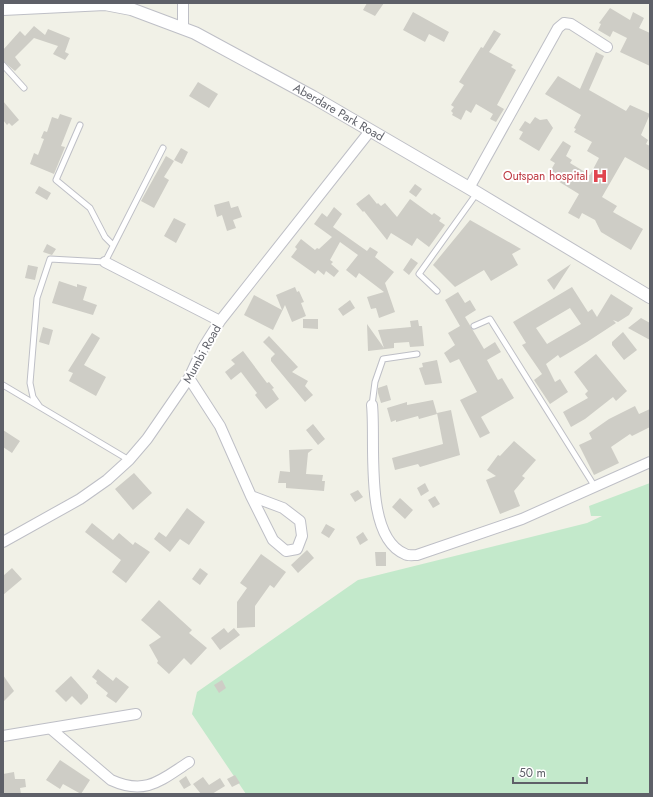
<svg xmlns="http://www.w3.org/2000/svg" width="653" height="797" font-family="Jost,sans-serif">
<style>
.green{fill:#c3e9cb}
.building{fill:#cecdc6;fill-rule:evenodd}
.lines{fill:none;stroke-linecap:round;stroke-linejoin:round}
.service-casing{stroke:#bebfc6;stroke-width:7}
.minor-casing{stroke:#bebfc6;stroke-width:12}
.tertiary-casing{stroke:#bebfc6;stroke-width:14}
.service{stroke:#fff;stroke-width:5}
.minor{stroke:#fff;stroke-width:10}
.tertiary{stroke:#fff;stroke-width:12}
.labels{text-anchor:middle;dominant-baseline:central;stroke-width:4;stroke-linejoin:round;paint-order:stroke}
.street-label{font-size:12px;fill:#5e6068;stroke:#fff}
.health-label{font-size:12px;fill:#be3a42;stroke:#fff;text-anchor:end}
</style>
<rect width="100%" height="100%" fill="#f1f1e7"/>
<path class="green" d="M650,483V794H246L192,714L197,692L358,580L587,523L602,516H591L589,506Z"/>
<path class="building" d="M367,3H384L375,16L363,10Z
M610,8L630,20L633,12L644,18L639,28L650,33V66L620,52L627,38L613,31L610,37L598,30L601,24L599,23Z
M413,12L449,32L444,42L429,34L425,42L403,30Z
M34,26L45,35L48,29L70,38L65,52L69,54L65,60L53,54L58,46L34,38L15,57L21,65L15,71L3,61V50L20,31L25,36Z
M494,30L501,34L489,52L513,65L511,67L516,70L497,105L504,109L496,122L490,119L493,114L476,104L471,113L466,110L461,120L452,115L453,113L451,111L454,107L451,105L464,85L459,82L481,47L483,48Z
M596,52L604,56L589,90L626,111L630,105L650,114L641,135L648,140L646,144L650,146V171L625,157L602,197L617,206L613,212L643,229L631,250L601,232L595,220L582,213L579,219L568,213L579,194L548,175L555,163L550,160L563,141L571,146L566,156L572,160L570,163L590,175L599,158L587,151L592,142L574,132L576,129L574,128L581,115L545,94L558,76L580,89Z
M198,82L218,94L209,108L189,96Z
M3,101L19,120L12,126L9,123L7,125L3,120Z
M60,114L72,118L61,146L65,147L54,174L30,164L34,153L38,155L44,139L41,138L44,131L47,132L52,117L58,119Z
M535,117L540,120L547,119L553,128L539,151L519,139L523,132L519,130L525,121L530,124Z
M181,148L188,152L182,164L174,160Z
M166,156L174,161L164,177L169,180L154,208L141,201Z
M415,184L422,189L416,197L409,192Z
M39,186L51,193L47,200L35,193Z
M369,194L377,204L378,203L381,206L385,203L397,217L410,199L432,215L434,213L441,218L439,221L445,225L429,247L417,238L412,246L391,233L387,240L364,211L363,212L356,204Z
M229,201L231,208L238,206L242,217L233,220L236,228L227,231L222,215L217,217L214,205Z
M334,207L342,214L333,227L367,251L370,247L378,252L375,257L394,272L385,283L395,312L379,318L376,308L371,309L367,297L384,292L359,273L356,278L346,270L358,255L340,242L330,260L333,262L331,264L339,271L334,277L326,271L324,275L318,270L315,274L291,257L297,249L295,247L301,239L315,250L317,248L319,249L332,237L314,224L322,213L327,217Z
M174,218L186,224L176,243L164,236Z
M470,220L521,249L512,254L518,265L491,281L484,270L455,287L433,265Z
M47,244L56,249L52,255L43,252Z
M411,258L418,263L409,275L403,270Z
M571,264L554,290L547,280Z
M28,265L38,267L35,280L25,278Z
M59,281L77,287V284L87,287L83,300L97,305L93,315L52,303Z
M295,287L297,292L299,291L304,302L301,303L306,316L292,322L285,305L273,330L244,315L254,295L282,310L276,295Z
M572,287L588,312L592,309L597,317L611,294L633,308L629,315L618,322L613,320L616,323L587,342L560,358L558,355L546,364L555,382L560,379L568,392L550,404L534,380L542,374L522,345L526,343L513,322ZM570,308L581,324L547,344L536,328Z
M458,292L465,303L470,300L476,310L465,317L484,349L495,342L501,352L487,360L498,380L502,378L514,398L481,417L490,433L480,438L460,400L477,392L459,359L450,363L444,353L455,345L448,333L460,326L445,300Z
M350,300L355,308L343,316L338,309Z
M641,318L650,323V340L628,328Z
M303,319H318V329L303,328Z
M418,320L419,326H422L424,346L410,347L409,342L394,343V348L368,351L367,324L384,348L378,330L411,327L410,321Z
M43,327L53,330L49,345L39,342Z
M623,332L637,350L624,360L612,345V342Z
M92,333L100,338L84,365L106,377L96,396L69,381L73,373L68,371Z
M269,336L298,367L292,372L308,381L305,386L313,395L305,402L271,361V358L275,354L263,342Z
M243,351L267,383L269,382L274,388L272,389L279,399L266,409L255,395L257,393L241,372L231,380L225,372L235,364L231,360Z
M596,354L627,391L616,401L613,397L585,419L571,427L563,412L588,398L585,394L588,391L574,372Z
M437,360L442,383L425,385L419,368L423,367L422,363Z
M387,385L391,400L381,403L378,393V388Z
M433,400L437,414L419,419L418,416L396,422V420L391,422L387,408L407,402V405Z
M635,406L639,414L650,409V427L632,436L630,434L611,447L619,463L594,475L579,445L592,439L589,433L609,419Z
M451,410L460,455L420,467L418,464L395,470L392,458L443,444L437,413Z
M313,424L325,439L318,445L306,430Z
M3,430L20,441L12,453L3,447Z
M514,441L536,460L522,476L525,478L514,491L520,506L500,514L486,480L496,476L487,470L498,455L500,456Z
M313,449L308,453L306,474L323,475L322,481H325L324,491L286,488V483H278L280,471L290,472L289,450Z
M134,473L152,493L133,510L115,489Z
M425,483L429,491L421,496L417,488Z
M358,490L363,497L355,502L350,494Z
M435,496L440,504L433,508L428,500Z
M400,498L413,510L405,519L392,507Z
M187,508L205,522L189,545L180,539L170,552L154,539L159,532L166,537Z
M92,523L113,540L119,533L133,545L135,542L150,552L126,583L112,572L121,560L85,532Z
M326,524L335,529L329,538L321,533Z
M363,532L368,540L360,545L356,537Z
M307,550L314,558L298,573L291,565Z
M375,552H386V566H376Z
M261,554L286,572L274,588L270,585L255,606V627L237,628V602L247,588L240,583Z
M12,568L22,579L3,595V576Z
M200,568L208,574L200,585L192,579Z
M159,600L192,630L189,633L207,648L191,665L184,658L169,674L157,663L158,661L149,645L161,637L141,620Z
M224,628L228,633L234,628L240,635L220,650L211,638Z
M98,669L113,681L116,677L129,687L116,703L106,696L108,693L96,683L97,681L92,677Z
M3,675L14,691L3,702Z
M71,676L88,695V698L81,705L72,696L66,702L55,691Z
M222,680L226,688L219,693L214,685Z
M60,760L90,780L81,794L63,784L60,789L46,780Z
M14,772L15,779H25L26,787L20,788L21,794H3V774Z
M235,775L240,783L232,787L227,779Z
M186,776L191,785L184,789L179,781Z
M203,777L209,785L220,778L225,786L212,794H201L193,784Z"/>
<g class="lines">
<g class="service-casing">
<path id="service" d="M3,65L24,88
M80,125L56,180L90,208L105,237L113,245
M437,291L419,274L477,193
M474,326L490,319L595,487
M3,385L129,460
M372,405L375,382L383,359L417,354
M40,407L33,397L30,383L37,298L50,259L105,262L163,148"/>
</g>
<g class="minor-casing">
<path id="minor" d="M183,3V28
M469,188L558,28L564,23L571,24L607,47
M105,262L220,321
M189,378L220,426L251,496L273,540L286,551L297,549L302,536L300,521L283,508L251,496
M372,405C376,442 363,537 405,554C408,556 413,555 417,555L522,519L650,462
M3,542L80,499L107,480L129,460L147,439L189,378L203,348L220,321L370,131
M51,729L111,780C146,796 161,780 189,762
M3,736L136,714"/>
</g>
<g class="tertiary-casing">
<g id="tertiary">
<path id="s1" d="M3,9L105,4L131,9L195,33L313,97L469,188L650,297"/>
</g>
</g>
<use href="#service" class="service"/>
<use href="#minor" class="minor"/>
<use href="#tertiary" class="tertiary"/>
</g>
<defs>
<g id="hospital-bare" transform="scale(1.2)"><path d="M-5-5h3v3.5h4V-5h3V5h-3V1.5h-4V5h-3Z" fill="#e0444e" stroke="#fff" stroke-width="2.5" paint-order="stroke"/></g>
</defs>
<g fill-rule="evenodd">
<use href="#hospital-bare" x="600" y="176"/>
</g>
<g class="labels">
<g class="street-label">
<text stroke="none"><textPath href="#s1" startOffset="361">Aberdare Park Road</textPath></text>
<text transform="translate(202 354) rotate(-61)">Mumbi Road</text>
</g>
<g class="health-label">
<text x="588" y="176">Outspan hospital</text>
</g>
</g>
<rect width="653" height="797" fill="none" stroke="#5e6068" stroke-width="8"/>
<path d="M513 777v6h74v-6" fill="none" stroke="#5e6068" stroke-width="2"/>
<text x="519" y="777" font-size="12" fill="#5e6068" stroke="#ffffff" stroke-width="3" paint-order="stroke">50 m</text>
</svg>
